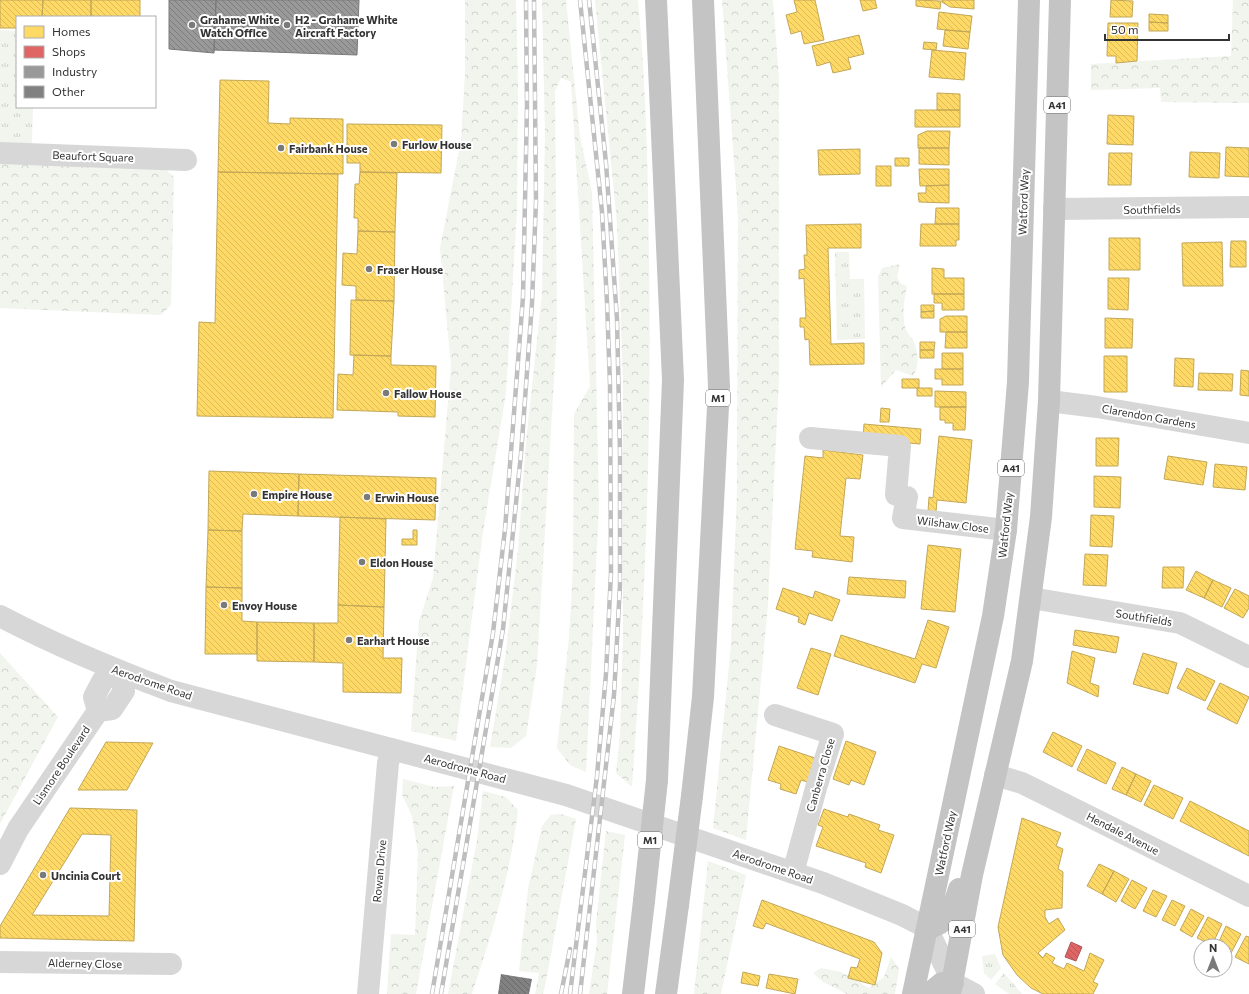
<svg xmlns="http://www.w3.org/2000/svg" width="1249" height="994" font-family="Commissioner,sans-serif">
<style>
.grass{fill:url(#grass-tufts)}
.forest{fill:url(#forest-crowns)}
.homes{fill:url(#homes-back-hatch);stroke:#c2a757;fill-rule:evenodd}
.shops{fill:url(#shops-back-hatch);stroke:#ac5757}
.industry{fill:url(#industry-back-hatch);stroke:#7a7a7a}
.building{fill:url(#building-back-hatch)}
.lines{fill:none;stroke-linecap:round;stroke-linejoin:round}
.minor{stroke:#d7d7d7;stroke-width:22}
.highway{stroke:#c4c4c4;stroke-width:22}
.rail-casing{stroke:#bebebe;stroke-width:4.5}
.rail{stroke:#fff;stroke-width:3;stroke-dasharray:9;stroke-linecap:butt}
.highway-bridge{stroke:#c4c4c4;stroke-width:22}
.poi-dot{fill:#7a7a7a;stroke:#fff;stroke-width:1.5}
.labels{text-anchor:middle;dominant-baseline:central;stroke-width:4;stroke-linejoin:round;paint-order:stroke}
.shield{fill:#fff;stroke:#707070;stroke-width:1}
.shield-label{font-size:10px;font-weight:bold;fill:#333}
.poi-label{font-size:11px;font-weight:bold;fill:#333;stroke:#fff;text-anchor:start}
.street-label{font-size:11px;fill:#333;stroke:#fff}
</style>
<defs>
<pattern id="grass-tufts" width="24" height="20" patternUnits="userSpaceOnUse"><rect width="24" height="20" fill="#f1f5ed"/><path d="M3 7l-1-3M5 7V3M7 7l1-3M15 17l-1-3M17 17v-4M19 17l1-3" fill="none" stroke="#cfd2cc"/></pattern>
<pattern id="forest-crowns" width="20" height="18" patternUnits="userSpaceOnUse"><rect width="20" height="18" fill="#f1f5ed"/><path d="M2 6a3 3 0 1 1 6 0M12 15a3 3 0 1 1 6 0" fill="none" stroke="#cfd2cc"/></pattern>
<pattern id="homes-back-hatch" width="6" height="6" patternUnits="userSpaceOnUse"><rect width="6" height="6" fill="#ffd966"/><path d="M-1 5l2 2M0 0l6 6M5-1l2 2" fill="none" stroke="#dbbb59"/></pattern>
<pattern id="shops-back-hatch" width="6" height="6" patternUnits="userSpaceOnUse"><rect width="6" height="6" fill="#e06666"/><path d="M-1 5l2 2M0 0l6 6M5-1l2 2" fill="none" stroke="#b65555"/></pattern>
<pattern id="industry-back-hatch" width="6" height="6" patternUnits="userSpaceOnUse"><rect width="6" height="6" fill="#999"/><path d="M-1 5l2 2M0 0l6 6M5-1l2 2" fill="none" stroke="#7d7d7d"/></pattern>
<pattern id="building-back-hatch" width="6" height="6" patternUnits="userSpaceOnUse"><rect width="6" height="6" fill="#818181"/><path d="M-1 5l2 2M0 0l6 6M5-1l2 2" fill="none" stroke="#6a6a6a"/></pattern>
</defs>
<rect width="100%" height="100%" fill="#fff"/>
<path class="grass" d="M0,30L17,31V107H33L32,144L0,142Z
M835,252H849L850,279H864L865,339L837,340Z
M995,954L1001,968L991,980L984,973L982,956Z
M1004,973L1022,994H1009L995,984Z"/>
<path class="forest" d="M465,0H516L518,83L517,211L506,393L483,532L456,741L411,731L419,621L433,578L451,366L440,248L461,141L465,75Z
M542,0H566L580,137L592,192L596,369L599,505L586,772L570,765L557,748L569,638L573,569L574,414L590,386L571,82L561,78L555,91L557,329L537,665L526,736L511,748L490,747L505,658L518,550L526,442L542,294L545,133Z
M595,0H638C646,85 648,171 649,257C652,434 645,610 632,787L616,773L620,734L623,635V380L617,223Z
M722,0H773L779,78V378L768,605L746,840L713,828L731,645L737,492L738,214Z
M1233,0H1249V103L1161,102L1160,88L1091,90V64L1231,56Z
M0,161L163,167L174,177L171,305L161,315L0,308Z
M900,264L897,277L901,284L907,286C904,299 902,314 905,327C906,332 911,336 913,340C918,350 920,367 913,376L896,370L881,387L878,277L882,268Z
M0,653L58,717L0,824Z
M403,779L435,787L454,786L416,994H387L391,934L415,935L418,853L412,816L402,795Z
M483,791L506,797L518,810C511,872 492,934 472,994H448L477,840Z
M561,814L576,819L546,981L543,994H535L539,973L519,971L528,889L542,826L551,815Z
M606,831L625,835L607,994H589L597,941L596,922Z
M708,861L746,875L721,994H694Z
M891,957L899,969L895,994H847L823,982L813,973L821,968L841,972L869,988L884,977Z"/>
<path class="homes" d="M0,0H43L42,17H17V28H0Z
M43,0H91V17H42Z
M91,0H140V17H91Z
M794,0H815L824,40L804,44L801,31L791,34L786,15L797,12Z
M860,0H875L877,8L863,11Z
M916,0L941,1L940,9L916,6Z
M942,0H974V9L950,7L942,2Z
M1111,0L1133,1L1132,17H1110Z
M939,12L972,16L970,32L937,29Z
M1149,14L1168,15V23L1149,22Z
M1149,22L1168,23V31H1149Z
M1108,23H1138L1137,61L1116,63V56H1107Z
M945,30L970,32L968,49L943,46Z
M859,35L864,54L848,58L851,69L833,73L830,62L817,66L812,46Z
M924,42L937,43L936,50L923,49Z
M932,50L966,53L964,80L929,77Z
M220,80L269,81L268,123L290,124V118L343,119V174L218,172Z
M937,93L960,94V110H937Z
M915,110H960V127H915Z
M1108,115L1134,116L1133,145L1107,144Z
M347,124L442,125L441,173L360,172V163H347Z
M927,131H950L949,148H918V135Z
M1226,147L1249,148V177L1225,176Z
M919,148H949V165L919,164Z
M860,149V174L819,175L818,150Z
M1190,152L1220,153L1219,178L1189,177Z
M1109,153H1132L1131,185H1108Z
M895,158H909V166H895Z
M876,166H891V186H876Z
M919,169H949V185L920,186Z
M218,172L338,174L333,418L197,416L199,322L215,323Z
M360,172L397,173L395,232L358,231V218H354L355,184H359Z
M949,185V203L919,202L918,193H926V186Z
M936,208H959V224H935Z
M861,224V248H828L831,344L864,343V364L810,365L809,339L805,340L804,327H800V318H806L804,278L799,279V270L805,269L804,255H807L806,225Z
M921,224H959V240H956V246H920Z
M358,231L395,232L394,301L356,300V286L342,285L343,253L357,254Z
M1109,238H1140V270H1109Z
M1231,241H1246V267H1230Z
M1222,242L1223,286H1183L1182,243Z
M932,268L944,269V278H964V294H932Z
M1108,278H1129L1128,310L1108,309Z
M934,294H964V310H942V303H934Z
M351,300L394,301L391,356L350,355Z
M921,305H934V311L921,312Z
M934,311V318H921V312Z
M946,316H967V332H940V319Z
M1105,318L1133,319L1132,348H1105Z
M946,332H967V348H945Z
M920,342H935L934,350H920Z
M920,350H934V358H920Z
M942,353H963V369H942Z
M354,355L391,356V365L436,366L435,417L398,416V412L337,410L338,374L353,375Z
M1104,356H1127V392H1104Z
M1175,358L1194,359L1193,387L1174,386Z
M935,369H963V385H942V379H935Z
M1241,370L1249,371V396L1240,395Z
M1199,373L1233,374L1232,391L1198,390Z
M902,379H919V388H902Z
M917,388H932V396H917Z
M935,391L966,392V407H935Z
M940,407H966L965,430H953V423H945V420H940Z
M881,408L890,409L889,422H880Z
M864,424L921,429L920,444L863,439Z
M939,436L972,440L966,503L937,500L936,512L928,511L929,497L933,498Z
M1096,438H1119L1118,466H1096Z
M823,450L863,455L860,479L846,478L840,536L854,537L852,562L812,557L813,551L795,549L805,456L823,458Z
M1168,456L1207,462L1203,485L1164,479Z
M1215,464L1247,467L1245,490L1213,487Z
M209,471L299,474L298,516L243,514L242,531L208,530Z
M299,474L436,478L435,520L298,516Z
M1094,476L1121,477L1120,508L1094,507Z
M1091,515L1114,516L1112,547L1090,546Z
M340,517L386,519L384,607L338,605Z
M208,530L242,531V588L206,587Z
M413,530H417V545H402V539H413Z
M928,545L961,549L955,612L921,609Z
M1085,554L1108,555L1106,586L1083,585Z
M1163,567H1184L1183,588H1162Z
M1196,571L1213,580L1204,598L1186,590Z
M849,577L906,581L905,598L847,594Z
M1213,580L1231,588L1222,607L1204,598Z
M206,587L242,588V621L257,622V654H205Z
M783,588L813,598L815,591L840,600L832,621L809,613L805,625L798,622L799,617L776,609Z
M1235,589L1249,596V608L1243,618L1224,608Z
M338,605L384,607L383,658H402L401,693L343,692V663L314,662V623H338Z
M928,620L949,627L936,668L922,664L915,683L834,656L841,635L915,659Z
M257,622L314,623V662L257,661Z
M1075,630L1119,637L1116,653L1073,645Z
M811,648L831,654L818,695L797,688Z
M1072,651L1095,658L1090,683L1099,686L1098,697L1067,683Z
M1143,653L1177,663L1168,694L1133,684Z
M1187,668L1215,681L1205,701L1177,688Z
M1220,683L1249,697L1237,724L1207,709Z
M1053,732L1082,746L1072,767L1043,752Z
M846,741L876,752L864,785L851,780L849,785L833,779Z
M106,742L153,743L127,790H78Z
M779,746L815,758L808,782L801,780L796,794L780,789L781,784L768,780Z
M1087,749L1116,763L1106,784L1077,770Z
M1122,767L1136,774L1126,795L1112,789Z
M1136,774L1151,781L1141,802L1126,795Z
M1154,785L1183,798L1173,819L1144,805Z
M1190,801L1249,831V856L1180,821Z
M70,808L137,810L134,941L0,938V926ZM82,834L111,835L109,916L32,915Z
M824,809L848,817L849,814L880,825L878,830L894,835L881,873L865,867L866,863L816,846L823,827L818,825Z
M1022,818L1061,833L1056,846L1063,849L1058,869L1063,872L1062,908L1045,910V917L1049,924L1058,918L1065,930L1038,953L1043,958L1046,953L1055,958L1052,963L1064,969L1067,963L1084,971L1090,953L1104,960L1093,982L1098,984L1093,994H1043L1031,988L1017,975L1003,955L998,927Z
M1099,864L1114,871L1102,894L1087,886Z
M1114,871L1129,879L1116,902L1102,894Z
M1132,880L1147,888L1135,909L1121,901Z
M1153,890L1167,896L1156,917L1143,911Z
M762,900L874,942L882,953L875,985L848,978L851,967L857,968L860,959L766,923L763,929L753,926Z
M1172,900L1185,906L1175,926L1162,920Z
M1191,909L1204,916L1192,937L1180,930Z
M1208,917L1222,924L1212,945L1197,938Z
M1226,926L1241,934L1230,955L1225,953V946H1217Z
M1246,936L1249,937V964L1235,957Z
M743,972L760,976L758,986L741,983Z
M769,974L798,979L795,994L766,988Z"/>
<path class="shops" d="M1071,942L1082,947L1076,961L1065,957Z"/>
<path class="industry" d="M169,0H216L214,53L169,49Z
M216,0H359L357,55L214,50Z"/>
<path class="building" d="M501,974L532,979L529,994H498Z"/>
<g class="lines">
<path class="minor" d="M0,153L186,160
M1054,209L1249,207
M1049,401L1097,407L1249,433
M810,438L900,446L896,495L907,497L903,518L1006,530
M1031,598L1180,623L1249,657
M0,616C55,645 113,669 171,691L566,795L823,883L902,915L927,928L953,983L974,994
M775,715L833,734L816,788L793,873
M995,775L1022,783L1249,896
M0,864L18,829L98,711L94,697L103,680L119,672L124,691L112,709L98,711
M0,962L171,964
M368,994L388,763L392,749"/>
<path class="highway" d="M656,0L673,380L657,780
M692,796L703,697L719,387L703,0
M927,928C949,924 953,908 959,889
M633,994L644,901
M666,994L678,905
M913,994L993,616L1006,530L1018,382L1029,0
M929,994L942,983H953
M950,994L972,875L1022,661L1041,517L1049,401L1060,0"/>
<g class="rail-casing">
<path id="rail" d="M432,994L493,633L505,529L523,297L527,106L526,0
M441,994L503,629L521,454L532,303L536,201L534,0
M561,994L570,949
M570,994L597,776L606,674L611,573L610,385L607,302L602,212L580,0
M580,994L614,695L620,585V453L617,319L606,163L589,0"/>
</g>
<use href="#rail" class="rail"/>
<path class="highway-bridge" d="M644,901L657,780
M678,905L692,796"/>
</g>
<g class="poi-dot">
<circle cx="192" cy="25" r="4"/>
<circle cx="287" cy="25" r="4"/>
<circle cx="394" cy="144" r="4"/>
<circle cx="281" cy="148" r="4"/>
<circle cx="369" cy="269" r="4"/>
<circle cx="386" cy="393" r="4"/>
<circle cx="254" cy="494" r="4"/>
<circle cx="367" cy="497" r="4"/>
<circle cx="362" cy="562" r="4"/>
<circle cx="224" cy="605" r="4"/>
<circle cx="349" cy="640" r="4"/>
<circle cx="43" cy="875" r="4"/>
</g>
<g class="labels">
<g class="shield">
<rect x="1044" y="97" width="26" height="16" rx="3"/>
<rect x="706" y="390" width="24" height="16" rx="3"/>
<rect x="998" y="460" width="26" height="16" rx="3"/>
<rect x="638" y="832" width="24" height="16" rx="3"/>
<rect x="949" y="921" width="26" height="16" rx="3"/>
</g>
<g class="shield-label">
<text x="1057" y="105">A41</text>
<text x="718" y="398">M1</text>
<text x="1011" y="468">A41</text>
<text x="650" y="840">M1</text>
<text x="962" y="929">A41</text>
</g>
<g class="poi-label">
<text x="200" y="19">Grahame White<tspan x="200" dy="13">Watch Office</tspan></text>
<text x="295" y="19">H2 - Grahame White<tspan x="295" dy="13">Aircraft Factory</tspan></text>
<text x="402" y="144">Furlow House</text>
<text x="289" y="148">Fairbank House</text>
<text x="377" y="269">Fraser House</text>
<text x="394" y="393">Fallow House</text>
<text x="262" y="494">Empire House</text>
<text x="375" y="497">Erwin House</text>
<text x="370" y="562">Eldon House</text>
<text x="232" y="605">Envoy House</text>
<text x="357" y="640">Earhart House</text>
<text x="51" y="875">Uncinia Court</text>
</g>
<g class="street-label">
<text transform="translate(93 156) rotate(2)">Beaufort Square</text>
<text transform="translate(1023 202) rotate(-88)">Watford Way</text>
<text transform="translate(1152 209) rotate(-1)">Southfields</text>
<text transform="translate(1149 416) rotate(10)">Clarendon Gardens</text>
<text transform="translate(953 524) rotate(7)">Wilshaw Close</text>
<text transform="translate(1005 525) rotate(-84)">Watford Way</text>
<text transform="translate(1144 617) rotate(9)">Southfields</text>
<text transform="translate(152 682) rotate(19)">Aerodrome Road</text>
<text transform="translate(61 765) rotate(-56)">Lismore Boulevard</text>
<text transform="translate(465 768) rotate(15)">Aerodrome Road</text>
<text transform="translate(820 775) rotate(-74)">Canberra Close</text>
<text transform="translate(1123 833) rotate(27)">Hendale Avenue</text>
<text transform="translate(945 843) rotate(-78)">Watford Way</text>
<text transform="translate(773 866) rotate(19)">Aerodrome Road</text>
<text transform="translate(379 871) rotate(-85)">Rowan Drive</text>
<text transform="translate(85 963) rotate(1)">Alderney Close</text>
</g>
</g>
<rect x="16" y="16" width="140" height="92" fill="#ffffff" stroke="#adadad"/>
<rect x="24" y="26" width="20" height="12" fill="#ffd966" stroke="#adadad"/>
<text x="52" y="36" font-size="12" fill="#333333">Homes</text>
<rect x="24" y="46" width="20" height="12" fill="#e06666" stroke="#adadad"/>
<text x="52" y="56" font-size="12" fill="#333333">Shops</text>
<rect x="24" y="66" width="20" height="12" fill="#999999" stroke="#adadad"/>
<text x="52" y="76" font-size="12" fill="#333333">Industry</text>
<rect x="24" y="86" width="20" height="12" fill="#818181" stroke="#adadad"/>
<text x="52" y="96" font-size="12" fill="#333333">Other</text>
<g transform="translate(1213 958)"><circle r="19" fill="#ffffff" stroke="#adadad"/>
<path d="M0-3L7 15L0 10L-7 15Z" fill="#7a7a7a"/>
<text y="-6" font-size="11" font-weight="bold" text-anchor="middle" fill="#333333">N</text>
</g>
<path d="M1105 34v6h124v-6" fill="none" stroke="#333333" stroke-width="2"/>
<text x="1111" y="34" font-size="12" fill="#333333" stroke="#ffffff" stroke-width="3" paint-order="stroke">50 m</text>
</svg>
